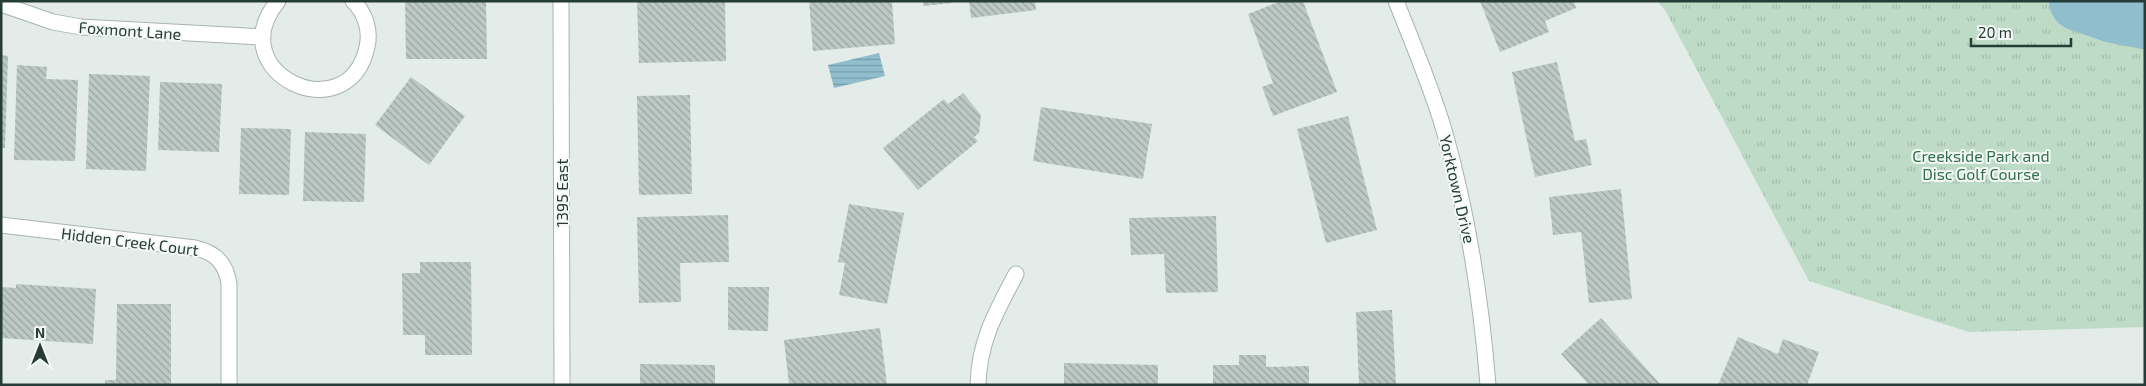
<svg xmlns="http://www.w3.org/2000/svg" width="2146" height="386" font-family="'Exo 2',sans-serif">
<style>
.park{fill:url(#park-tufts)}
.water{fill:url(#water-rules)}
.lines{fill:none;stroke-linecap:round;stroke-linejoin:round}
.river{stroke:#91becc;stroke-width:60}
.building{fill:url(#building-back-hatch)}
.minor-casing{stroke:#a7b4b0;stroke-width:17}
.minor{stroke:#fff;stroke-width:15}
.labels{text-anchor:middle;dominant-baseline:central;stroke-width:4;stroke-linejoin:round;paint-order:stroke}
.street-label{font-size:16px;fill:#253c37;stroke:#f4f9f7}
.park-label{font-size:16px;fill:#326f4e;stroke:#f4f9f7}
</style>
<defs>
<pattern id="park-tufts" width="24" height="20" patternUnits="userSpaceOnUse" patternTransform="scale(1.25)"><rect width="24" height="20" fill="#bedbc8"/><path d="M3 7l-1-3M5 7V3M7 7l1-3M15 17l-1-3M17 17v-4M19 17l1-3" fill="none" stroke="#a3bdac"/></pattern>
<pattern id="water-rules" width="6" height="5" patternUnits="userSpaceOnUse" patternTransform="scale(1.25)"><rect width="6" height="5" fill="#91becc"/><path d="M0 2.5h6" fill="none" stroke="#769ca6"/></pattern>
<pattern id="building-back-hatch" width="6" height="6" patternUnits="userSpaceOnUse" patternTransform="scale(1.25)"><rect width="6" height="6" fill="#bcc9c5"/><path d="M-1 5l2 2M0 0l6 6M5-1l2 2" fill="none" stroke="#99a4a1"/></pattern>
</defs>
<rect width="100%" height="100%" fill="#e4ece9"/>
<path class="park" d="M1657,1H2145V327L1969,332L1809,281L1665,10Z"/>
<path class="water" d="M879,53L885,76L834,88L828,65Z"/>
<g class="lines">
<path class="river" d="M2079,1L2114,13L2145,19"/>
</g>
<path class="building" d="M405,1H486L487,59H406Z
M637,1H725L726,61L639,63Z
M809,1H892L895,44L813,51Z
M923,1H952V3L923,6Z
M969,1H1035L1036,10L971,18Z
M1281,1H1303L1337,92L1273,116L1262,87L1273,83L1248,14Z
M1480,1H1574L1576,8L1545,21L1549,32L1500,52Z
M1,55L8,56L5,148H1Z
M1557,62L1575,141L1586,139L1592,165L1535,177L1512,72Z
M17,65L47,67L46,79L78,80L75,161L14,160Z
M89,74L150,76L146,171L86,169Z
M411,77L465,116L429,165L375,125Z
M160,82L222,84L219,152L158,150Z
M963,93L981,115L979,133L974,137L978,141L918,190L883,148L944,99L948,104Z
M690,95L692,194L639,195L637,96Z
M1041,107L1152,124L1143,179L1033,161Z
M1348,116L1377,230L1326,243L1297,129Z
M241,128L291,129L289,195L239,194Z
M305,132L366,134L364,202L303,201Z
M1621,189L1632,299L1589,303L1581,232L1553,235L1549,197Z
M849,204L904,213L887,304L839,295L845,263L838,262Z
M728,215L729,262L680,263L681,302L639,303L637,217Z
M1216,216L1218,292L1166,293L1164,254L1131,255L1129,218Z
M420,262H471L472,355H425V335H403L402,273H420Z
M16,284L96,289L93,344L1,338V287L16,288Z
M728,287H769L768,331L728,330Z
M117,304H171V384L105,385V380H116Z
M1392,310L1396,385H1359L1356,312Z
M1601,318L1661,385H1589L1561,354Z
M880,328L887,385H789L784,340Z
M1738,337L1778,354L1783,339L1819,352L1807,385H1718Z
M1239,355H1266V367L1309,366V385H1213V365H1239Z
M1064,363L1158,365V385H1064Z
M640,364L715,365V385H640Z"/>
<g class="lines">
<g class="minor-casing">
<path id="minor" d="M278,1C219,73 348,133 367,47C371,30 365,13 353,1
M561,1L562,385
M1396,1C1413,44 1431,86 1444,130C1468,214 1481,298 1488,385
M1,4L53,22L81,27L263,37
M1,225L195,248C215,252 226,263 229,284V385
M978,385C979,341 996,312 1016,274"/>
</g>
<use href="#minor" class="minor"/>
</g>
<g class="labels">
<g class="street-label">
<text transform="translate(130 30) rotate(4)">Foxmont Lane</text>
<text transform="translate(1458 189) rotate(77)">Yorktown Drive</text>
<text transform="translate(561 193) rotate(-90)">1395 East</text>
<text transform="translate(130 241) rotate(7)">Hidden Creek Court</text>
</g>
<g class="park-label">
<text x="1981" y="155">Creekside Park and<tspan x="1981" dy="18">Disc Golf Course</tspan></text>
</g>
</g>
<rect width="2146" height="386" fill="none" stroke="#253c37" stroke-width="5"/>
<g transform="translate(40 346)" stroke="#f4f9f7" stroke-width="4" paint-order="stroke">
<path d="M0-4L9 19L0 12L-9 19Z" fill="#253c37"/>
<text y="-8" font-size="14" font-weight="bold" text-anchor="middle" fill="#253c37">N</text>
</g>
<path d="M1971 38v8h100v-8" fill="none" stroke="#253c37" stroke-width="2.5"/>
<text x="1978" y="38" font-size="15" fill="#253c37" stroke="#f4f9f7" stroke-width="4" paint-order="stroke">20 m</text>
</svg>
